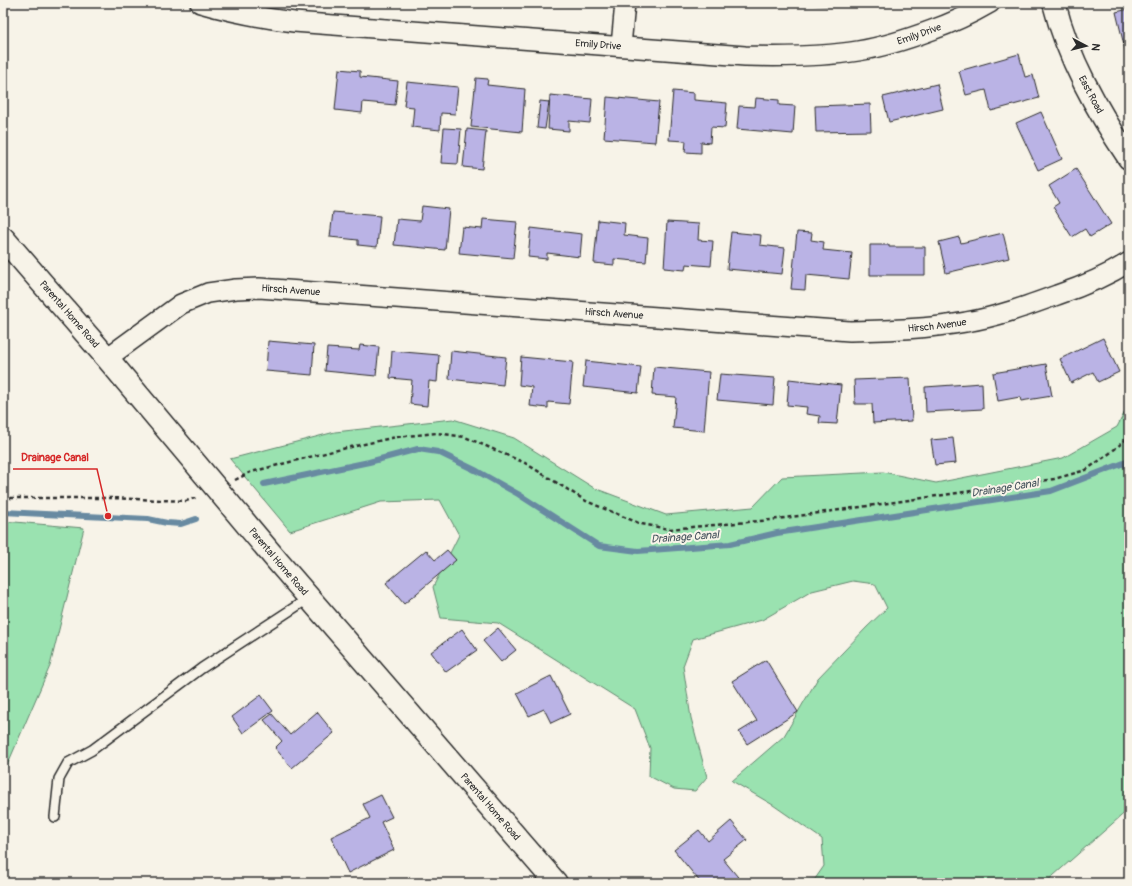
<svg xmlns="http://www.w3.org/2000/svg" width="1132" height="886" font-family="Pangolin,sans-serif">
<style>
.green{fill:#9ae2b0;stroke:#62866e}
.lines{fill:none;stroke-linecap:round;stroke-linejoin:round}
.stream{stroke:#678aa1;stroke-width:6}
.building{fill:#bab3e5;stroke:#2b2b2b}
.service-casing{stroke:#2b2b2b;stroke-width:12}
.minor-casing{stroke:#2b2b2b;stroke-width:22}
.tertiary-casing{stroke:#2b2b2b;stroke-width:25}
.path{stroke:#2b2b2b;stroke-width:2.5;stroke-dasharray:4 3;stroke-linecap:butt}
.service{stroke:#f7f3e8;stroke-width:9}
.minor{stroke:#f7f3e8;stroke-width:19}
.tertiary{stroke:#f7f3e8;stroke-width:22}
.labels{text-anchor:middle;dominant-baseline:central;stroke-width:4;stroke-linejoin:round;paint-order:stroke}
.street-label{font-size:10px;fill:#2b2b2b;stroke:#f7f3e8}
.water-label{font-size:11px;font-style:italic;fill:#44525c;stroke:#f7f3e8}
.leader{fill:none;stroke:#d62828;stroke-width:1.5}
.callout-dot{fill:#d62828;stroke:#f7f3e8;stroke-width:1.5}
.callout-label{font-size:11px;text-anchor:middle;font-weight:bold;fill:#d62828;stroke:#f7f3e8;stroke-width:4;stroke-linejoin:round;paint-order:stroke}
</style>
<rect width="100%" height="100%" fill="#f7f3e8"/>
<filter id="ink" filterUnits="userSpaceOnUse"><feTurbulence type="fractalNoise" baseFrequency=".025" numOctaves="2"/><feDisplacementMap in="SourceGraphic" scale="8" xChannelSelector="R" yChannelSelector="G"/><feConvolveMatrix kernelMatrix="1 2 1 2 8 2 1 2 1" color-interpolation-filters="sRGB"/></filter>
<g filter="url(#ink)">
<path class="green" d="M1129,404V809L1045,883H759L815,879L824,866L822,839L773,805L732,781L784,736L818,678L867,627L887,608L875,584L853,581L812,591L762,620L693,639L683,666L691,718L707,777L695,791L674,789L649,776L650,748L635,709L498,623L441,618L433,587L459,535L440,500L381,502L290,531L230,459L335,432L453,419L514,438L594,488L666,515L753,507L782,477L883,472L936,483L1063,458L1117,427Z
M3,521L84,528L50,666L3,775Z"/>
<g class="lines">
<path class="stream" d="M1124,463L1129,470
M264,484L369,462L418,449L438,452L477,471L518,494L599,546L638,551L730,544L777,533L1051,491L1129,461
M3,512L148,519L167,523L181,524L196,519"/>
</g>
<path class="building" d="M791,3H834V6Z
M1129,9V66L1116,12Z
M1019,54L1025,77L1033,75L1039,98L991,111L986,90L966,95L959,71Z
M339,69L360,71V77L398,81L395,105L363,102L362,113L335,110Z
M476,78L488,79L487,85L525,89L522,132L471,127Z
M407,82L458,87L455,114L441,113L440,130L412,127L414,107L404,106Z
M937,84L943,109L889,122L883,97Z
M673,91L694,93V100L727,103L725,128L711,127L710,143L701,142V153L685,152L686,141L669,140Z
M550,95L592,99L590,123L569,121V131L548,129Z
M607,97L659,102L655,142L604,138Z
M756,98L779,100V105L795,106L793,134L737,129L739,106L755,107Z
M540,101L549,102L545,129L537,128Z
M870,104L871,131L816,132L815,106Z
M1041,112L1062,159L1038,170L1016,123Z
M444,128L461,129L458,164L441,163Z
M467,129L486,131L482,169L463,167Z
M1076,169L1111,224L1090,237L1085,229L1072,237L1053,207L1059,203L1049,186Z
M422,206L449,209L445,250L394,245L397,219L420,221Z
M333,212L380,216L377,247L358,245V240L330,237Z
M483,219L517,222L513,258L459,253L462,227L482,229Z
M598,220L625,223L624,235L648,238L646,262L614,259V265L594,263Z
M667,222L699,224L698,240L713,241L711,266L686,264L685,270L664,268Z
M531,228L582,234L580,257L547,253V259L528,257Z
M731,232L761,235L760,245L785,248L782,274L727,269Z
M797,232L812,233L811,240L824,242L823,250L852,253L849,279L806,275L805,290L791,289Z
M1003,233L1009,258L946,273L939,242L959,237L961,243Z
M870,245H889V247H925V275H870Z
M1103,338L1119,372L1098,382L1093,372L1071,383L1060,359Z
M268,341L314,345L312,375L266,371Z
M360,345L379,347L376,376L325,371L327,348L359,350Z
M392,351L439,355L437,382L429,381L427,406L410,404L412,380L390,378Z
M451,351L506,357L503,385L449,379Z
M521,357L573,362L569,404L548,402V408L530,406L532,387L519,385Z
M586,361L641,367L638,393L583,387Z
M1046,364L1052,396L1021,401L1020,397L998,401L993,373Z
M654,367L709,372L704,431L673,428L676,397L652,395Z
M720,374L775,378L773,405L717,400Z
M910,378L912,421L873,423L872,404H855L854,380Z
M789,379L841,385L837,424L819,423L820,416L806,414L807,407L787,405Z
M982,383L983,409L926,412L925,387Z
M953,438L956,463L935,465L931,440Z
M426,550L435,560L447,550L456,560L404,604L386,583Z
M498,628L516,650L501,662L483,641Z
M462,629L477,650L446,672L431,652Z
M766,660L798,712L747,744L739,732L757,721L732,681Z
M551,676L570,714L551,723L544,709L529,716L517,693Z
M261,695L273,711L243,733L232,717Z
M317,712L334,733L292,768L275,748L282,741L264,720L272,714L290,735Z
M381,795L392,817L381,822L394,850L348,873L331,837L370,818L363,804Z
M731,821L747,840L723,859L742,882L701,883L674,850L699,830L708,841Z"/>
<g class="lines">
<g class="service-casing">
<path id="service" d="M55,817L59,779L68,763L92,750L202,668L309,598"/>
</g>
<g class="minor-casing">
<g id="minor">
<path id="s1" d="M200,3C231,12 262,18 294,22L745,56C783,57 821,57 858,51C883,47 908,39 932,30C952,23 971,14 990,3"/>
<path d="M621,46L625,3"/>
<path id="s2" d="M107,358L181,304L208,293L236,289L259,288L850,331C889,330 928,329 966,322C997,317 1027,306 1057,295C1081,287 1107,276 1129,262"/>
</g>
</g>
<g class="tertiary-casing">
<g id="tertiary">
<path id="s3" d="M1054,3C1068,59 1097,110 1129,158"/>
<path id="s4" d="M3,238L107,358L279,563L556,883"/>
</g>
</g>
<path class="path" d="M235,480L251,472L333,451L396,437L437,433L465,437L525,463L586,501L641,524L669,529L771,520L1054,479L1086,470L1110,453L1129,437
M3,498H110L186,501L198,497"/>
<use href="#service" class="service"/>
<use href="#minor" class="minor"/>
<use href="#tertiary" class="tertiary"/>
</g>
</g>
<g class="labels">
<g class="street-label">
<text stroke="none"><textPath href="#s1" startOffset="725">Emily Drive</textPath></text>
<text stroke="none"><textPath href="#s1" startOffset="401">Emily Drive</textPath></text>
<text stroke="none"><textPath href="#s3" startOffset="99">East Road</textPath></text>
<text stroke="none"><textPath href="#s2" startOffset="204">Hirsch Avenue</textPath></text>
<text stroke="none"><textPath href="#s4" startOffset="101">Parental Home Road</textPath></text>
<text stroke="none"><textPath href="#s2" startOffset="528">Hirsch Avenue</textPath></text>
<text stroke="none"><textPath href="#s2" startOffset="852">Hirsch Avenue</textPath></text>
<text stroke="none"><textPath href="#s4" startOffset="425">Parental Home Road</textPath></text>
<text stroke="none"><textPath href="#s4" startOffset="749">Parental Home Road</textPath></text>
</g>
<g class="water-label">
<text transform="translate(1005 488) rotate(-9)">Drainage Canal</text>
<text transform="translate(685 537) rotate(-4)">Drainage Canal</text>
</g>
</g>
<path class="leader" d="M108 516L97 469H13"/>
<circle class="callout-dot" cx="108" cy="516" r="4"/>
<g class="callout-label">
<text x="55" y="461">Drainage Canal</text>
</g>
<rect width="1132" height="886" fill="none" stroke="#f7f3e8" stroke-width="16"/>
<rect x="8" y="8" width="1116" height="870" fill="none" stroke="#2b2b2b" stroke-width="1.5" filter="url(#ink)"/>
<g transform="translate(1086 46) rotate(97)" stroke="#f7f3e8" stroke-width="3" paint-order="stroke">
<path d="M0-3L7 15L0 10L-7 15Z" fill="#2b2b2b"/>
<text y="-6" font-size="11" font-weight="bold" text-anchor="middle" fill="#2b2b2b">N</text>
</g>
</svg>
